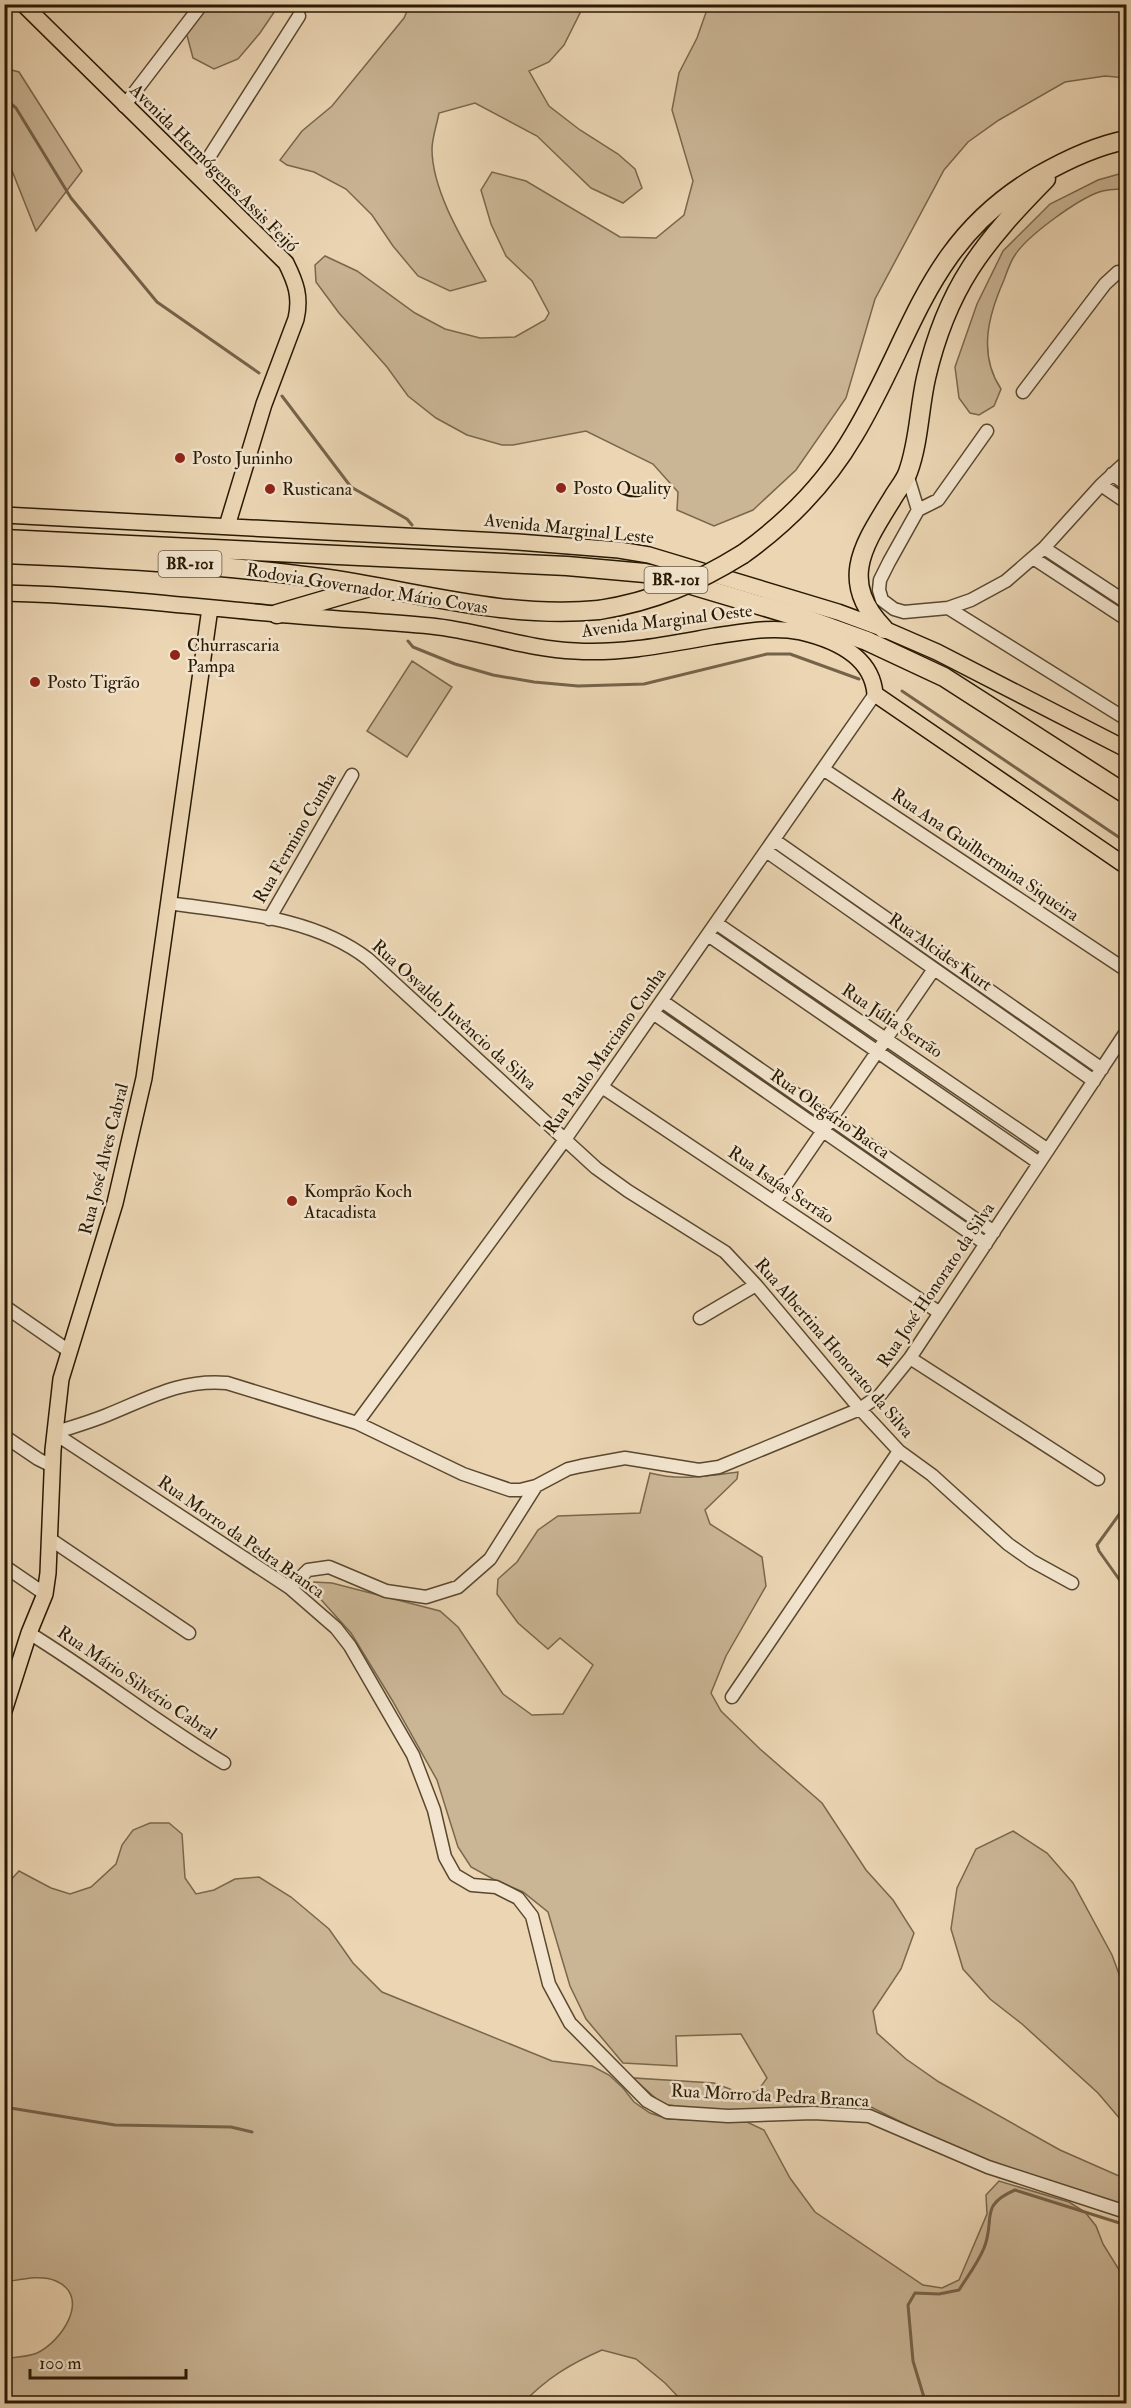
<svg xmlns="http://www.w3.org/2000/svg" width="1131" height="2408" font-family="'IM FELL Double Pica',serif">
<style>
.green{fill:#cab595;stroke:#79674c;stroke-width:1.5}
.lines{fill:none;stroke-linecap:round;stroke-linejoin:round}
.stream{stroke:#756349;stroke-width:3}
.minor-casing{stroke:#59482f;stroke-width:15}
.major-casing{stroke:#281903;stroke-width:18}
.highway-casing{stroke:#281903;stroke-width:21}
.minor{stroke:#f2e4ce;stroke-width:12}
.major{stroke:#ebd5b3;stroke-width:15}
.highway{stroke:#ebd5b3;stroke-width:18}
.highway-bridge-casing{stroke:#281903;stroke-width:21;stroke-linecap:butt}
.highway-bridge{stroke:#ebd5b3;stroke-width:18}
.poi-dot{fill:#8f2418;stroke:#f2e4ce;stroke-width:2}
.labels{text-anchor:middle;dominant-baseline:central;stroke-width:5;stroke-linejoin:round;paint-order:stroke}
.shield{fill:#f2e4ce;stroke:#655640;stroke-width:1.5}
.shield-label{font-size:16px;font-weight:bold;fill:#281903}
.street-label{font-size:18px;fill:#281903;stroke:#f2e4ce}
.poi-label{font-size:18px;fill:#281903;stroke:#f2e4ce;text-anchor:start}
</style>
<rect width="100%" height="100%" fill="#ebd5b3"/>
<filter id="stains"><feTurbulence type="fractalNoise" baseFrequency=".00333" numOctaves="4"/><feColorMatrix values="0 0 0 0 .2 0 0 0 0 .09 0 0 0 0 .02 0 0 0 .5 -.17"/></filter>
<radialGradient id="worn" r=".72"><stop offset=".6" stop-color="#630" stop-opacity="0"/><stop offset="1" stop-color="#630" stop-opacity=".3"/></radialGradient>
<path class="green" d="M410,4L573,5L580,13L564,45L549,62L529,71L549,106L580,130L618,154L635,169L642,188L623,203L591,188L537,136L475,103L439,113C437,124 432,138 432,149C432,192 465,244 486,281L450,291L418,276L393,246L372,215L346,189L314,172L287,165L280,160L302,131L332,106L404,18Z
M709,4L1126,5V78L1105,76L1065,82L999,120L968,142L944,170L875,299L846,398L796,470L753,510L714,526L677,510L678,492L653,464L586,431L513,445H502L467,435L436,418L408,396L387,367L339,313L316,282L315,265L325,256L357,271L415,313L445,329L480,338L515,337L545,320L549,313L532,281L506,256L491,224L481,190L492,172L526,181L620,237L656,238L684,215L693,181L672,110L679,73L697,38Z
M199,5H279L260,33L238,59L214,69L193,58L185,28Z
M4,68L19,72L82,171L36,231L5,153Z
M1126,172V189C1118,189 1107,189 1099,192C1077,200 1028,235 1015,255C1010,262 1007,272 1004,280C988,316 978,354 1001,389L994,406L979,415L970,413L959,398L955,367L977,304L1003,251L1050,204L1098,180Z
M412,661L452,687L407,757L367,731Z
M738,1472L737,1479L705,1510L710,1524L762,1557L766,1586L726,1656L711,1693L721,1711L760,1749L822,1803L866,1870L893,1900L914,1933L901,1969L873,2011L877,2033L906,2059L939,2082L1060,2150L1126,2179V2210L989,2166L869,2106L725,2113L662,2104L633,2078L714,2083L735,2091L757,2092L767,2078L741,2034L676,2036L677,2066L623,2063L586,2019L570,1986L548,1912L523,1892L493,1879L471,1867L458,1847L437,1780L392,1700L351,1633L315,1593L314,1582L332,1583L440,1611L458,1627L503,1694L532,1715L563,1714L593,1665L560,1638L548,1649L518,1623L497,1594L498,1579L517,1562L538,1530L558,1516L640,1513L650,1473C680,1481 708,1476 738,1472Z
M150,1823H169L182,1834L185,1878L196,1894L214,1890L235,1879L259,1877L291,1897L329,1929L353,1963L382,1992L552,2061L592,2066L609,2075L623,2088L634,2102L650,2113L668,2119L747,2122L764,2130L790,2178L815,2212L923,2285L942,2288L959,2280L987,2214L986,2195L999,2181L1069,2202L1085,2212L1096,2226L1103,2244L1126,2281V2403H684L665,2383L636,2359L602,2350C570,2364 547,2378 523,2403H5V2359C14,2357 28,2357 37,2353C61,2342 92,2297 56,2281C41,2274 19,2280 5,2282L4,1902L6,1885L19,1871L51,1888L70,1894L91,1887L116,1864L122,1845L133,1830Z
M1013,1831L1047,1853L1073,1883L1112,1955L1126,1993V2126L1098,2093L1022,2024L990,1999L963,1969L951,1929L957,1888L976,1849Z"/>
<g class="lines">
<path class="stream" d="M4,98L16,108L71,198L157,302L259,373
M282,396L351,487L407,519L412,525
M408,641L413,647L455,664L493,675L534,682L578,686L644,684L767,654H790L859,679
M902,691L1126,842
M1126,1505L1097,1545L1099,1551L1126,1589
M4,2107L115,2125L231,2127L252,2132
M926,2404L913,2361L908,2305L915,2293L939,2294L959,2290C967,2277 978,2263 984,2248C996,2219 978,2206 1015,2190L1126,2225"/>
<g class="minor-casing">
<path id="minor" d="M124,106L202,4
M197,176L299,16
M1023,392L1105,284L1118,272L1126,274
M987,431L938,500L918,510L889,562L880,580L879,590L882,600L894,609L904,612L948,608L971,600L1006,581L1044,548L1101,485L1126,462
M907,474L918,510
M1112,474L1126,484
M1101,485L1126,502
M1044,548L1126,602
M1033,558L1126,619
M948,608L1126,719
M823,769L1126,970
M774,840L1102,1069
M766,851L1094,1081
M169,903C236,913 312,916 368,959L596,1168L628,1191L725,1252L756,1285L860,1409L899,1451L932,1475L1008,1544L1032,1561L1072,1583
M269,919L352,775
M716,923L1048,1150
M708,935L1039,1163
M662,1001L994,1232
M653,1013L986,1244
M602,1087L940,1313
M774,1202L934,969
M4,1306L69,1351
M700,1318L756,1285
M910,1358L1098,1479
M357,1423L564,1141L875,694
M54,1433L290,1588L336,1628L350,1646L413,1755L434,1810L445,1857L455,1875L472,1885L496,1887L518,1898L532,1916L549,1984L570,2023L647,2101L667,2112L728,2116L813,2113L869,2116L988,2167L1126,2212
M54,1433C72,1427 90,1422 107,1415C149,1398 181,1379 227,1383L357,1423L463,1474L510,1490H520L536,1486L568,1469L581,1466L625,1458L699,1470L719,1467L860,1409L880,1395L910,1358L1126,1032
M4,1436L38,1459L52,1466
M50,1539L189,1633
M4,1566L45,1594
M290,1588L308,1570L329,1567L386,1591L426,1597L458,1587L490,1559L536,1486
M29,1633C96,1674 157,1723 224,1763
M732,1697L899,1451"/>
</g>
<g class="major-casing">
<path id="major" d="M23,4L286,263C296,283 301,297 296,319L264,404L227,526
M4,515L518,542L619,550L649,555L838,612L884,629L937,652L1126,749
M4,593C96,595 186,606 277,614C328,619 380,621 431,626C480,631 526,649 575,651C622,654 669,644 715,636C744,632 772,626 801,632C835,640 872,656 875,694L1126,866
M4,1711L29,1633L45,1594L48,1573L53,1450L61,1379L115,1203L144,1078L210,608"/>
</g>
<g class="highway-casing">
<path id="highway" d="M4,539L567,566L645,573L668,578L806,619L867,641L944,677L1126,794
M4,554C110,558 216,564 321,578C416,591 503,619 599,610
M743,554C789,521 826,483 854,435C915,333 926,242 1038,176C1066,160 1095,146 1126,140
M277,614L366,588
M884,629C838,581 863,546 892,499C897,490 905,481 908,472C919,442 919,409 926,378C947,287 983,243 1046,179"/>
</g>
<use href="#minor" class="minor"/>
<use href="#major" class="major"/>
<use href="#highway" class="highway"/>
<g class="highway-bridge-casing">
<path id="highway-bridge" d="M599,610C655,601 696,583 743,554"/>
</g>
<use href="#highway-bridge" class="highway-bridge"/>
</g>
<g class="poi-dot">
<circle cx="180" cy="458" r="6"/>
<circle cx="561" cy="488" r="6"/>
<circle cx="270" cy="489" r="6"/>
<circle cx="175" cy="655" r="6"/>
<circle cx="35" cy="682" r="6"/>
<circle cx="292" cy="1201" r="6"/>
</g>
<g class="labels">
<g class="shield">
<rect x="158.5" y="551" width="63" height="26" rx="4.5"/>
<rect x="644.5" y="567" width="63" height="26" rx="4.5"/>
</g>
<g class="shield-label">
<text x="190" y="564">BR-101</text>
<text x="676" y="580">BR-101</text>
</g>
<g class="street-label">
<text transform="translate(214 168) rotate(45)">Avenida Hermógenes Assis Feijó</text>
<text transform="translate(569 529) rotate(6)">Avenida Marginal Leste</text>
<text transform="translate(367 589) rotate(9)">Rodovia Governador Mário Covas</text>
<text transform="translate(667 621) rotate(-7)">Avenida Marginal Oeste</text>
<text transform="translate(295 838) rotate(-60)">Rua Fermino Cunha</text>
<text transform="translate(985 855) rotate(34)">Rua Ana Guilhermina Siqueira</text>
<text transform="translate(940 952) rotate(35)">Rua Alcides Kurt</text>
<text transform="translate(454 1015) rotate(42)">Rua Osvaldo Juvêncio da Silva</text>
<text transform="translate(892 1021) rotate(34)">Rua Júlia Serrão</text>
<text transform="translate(605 1051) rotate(-55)">Rua Paulo Marciano Cunha</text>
<text transform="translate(830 1114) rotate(35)">Rua Olegário Bacca</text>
<text transform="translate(104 1159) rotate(-76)">Rua José Alves Cabral</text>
<text transform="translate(781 1185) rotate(34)">Rua Isaías Serrão</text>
<text transform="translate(936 1285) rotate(-56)">Rua José Honorato da Silva</text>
<text transform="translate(834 1348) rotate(49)">Rua Albertina Honorato da Silva</text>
<text transform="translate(241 1537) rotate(35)">Rua Morro da Pedra Branca</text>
<text transform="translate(137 1683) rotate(34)">Rua Mário Silvério Cabral</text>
<text transform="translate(770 2096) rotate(3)">Rua Morro da Pedra Branca</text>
</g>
<g class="poi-label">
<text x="192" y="458">Posto Juninho</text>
<text x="573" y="488">Posto Quality</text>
<text x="282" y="489">Rusticana</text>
<text x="187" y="645">Churrascaria<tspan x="187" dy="21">Pampa</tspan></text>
<text x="47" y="682">Posto Tigrão</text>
<text x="304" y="1191">Komprão Koch<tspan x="304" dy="21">Atacadista</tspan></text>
</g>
</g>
<rect width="1131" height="2408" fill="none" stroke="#ebd5b3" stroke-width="24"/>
<rect x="6" y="6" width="1119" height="2396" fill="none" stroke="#281903" stroke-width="3"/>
<rect x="12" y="12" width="1107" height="2384" fill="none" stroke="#281903" stroke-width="1.5"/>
<path d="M30 2369v9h156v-9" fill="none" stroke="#281903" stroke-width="3"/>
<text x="39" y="2369" font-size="18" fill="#281903" stroke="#f2e4ce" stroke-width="4.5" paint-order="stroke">100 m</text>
<rect width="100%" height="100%" filter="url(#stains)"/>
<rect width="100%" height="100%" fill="url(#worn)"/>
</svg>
